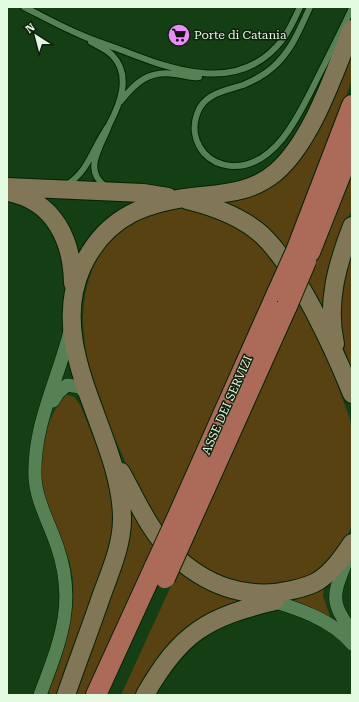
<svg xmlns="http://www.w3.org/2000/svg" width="359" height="702" font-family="'Roboto Serif',serif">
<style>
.green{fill:#584211}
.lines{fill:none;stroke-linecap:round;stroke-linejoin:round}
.lane-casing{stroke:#032304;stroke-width:8}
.street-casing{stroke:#032304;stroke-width:14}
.secondary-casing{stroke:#032304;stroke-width:20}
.primary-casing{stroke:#032304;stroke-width:22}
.lane{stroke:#568154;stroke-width:6}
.street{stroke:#568154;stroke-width:13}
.secondary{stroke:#817656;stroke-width:18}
.primary{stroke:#ac6b59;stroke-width:20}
.primary-bridge-casing{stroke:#032304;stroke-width:22;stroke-linecap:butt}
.primary-bridge{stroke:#ac6b59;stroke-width:20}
.labels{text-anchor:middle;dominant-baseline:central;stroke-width:3;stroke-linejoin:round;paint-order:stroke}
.poi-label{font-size:12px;fill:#e2fae0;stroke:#0f200e;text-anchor:start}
.street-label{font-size:12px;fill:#e2fae0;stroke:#0f200e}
</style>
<rect width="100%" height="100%" fill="#143e13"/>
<path class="green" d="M352,43V79L338,120L314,268L352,175V209L336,250L326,324L307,285L210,201L265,186Z
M181,208L218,216L217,220H219L220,217C230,223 243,229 252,236C286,267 305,312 325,352L323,353L324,355L326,354L350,419L348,420H350L352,427C352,449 352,471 352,493C352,502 353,512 352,522C350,541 326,566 310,575C304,579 296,580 290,583C274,588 256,588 239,585C230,583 221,577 213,573C207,570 201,568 196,565C159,536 139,492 120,450C93,389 63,316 101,252C119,223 149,210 181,208Z
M352,245V371L342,344L336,313Z
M66,395C75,395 77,400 81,407C94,440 115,483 114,519C114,535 109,550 104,565L56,695H51L49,692C63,655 76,620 73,580C70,544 43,513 41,478C40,466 42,453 44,441C47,425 54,408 66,395Z
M127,496L146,531L242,599L241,602L224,606L208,614L138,695H121L171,586L147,559L86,695H71Z
M325,583L323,596L331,619L290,602L313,592Z"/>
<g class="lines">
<g class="lane-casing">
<path id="lane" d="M24,7C42,16 60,26 79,34C93,41 109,45 124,51C177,72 241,94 283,39C290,29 295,18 300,7
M310,7C300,29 291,52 272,68C264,75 253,81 243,85C225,91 204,93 197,114C192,128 195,142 204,153C211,161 221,165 231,166C278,169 303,106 320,73C331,51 342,30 352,8
M91,42C98,46 106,49 112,55C132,75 120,104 109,125
M120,102C135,83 148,70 175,74C184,75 190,78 199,77
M66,185C89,172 94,145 109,125C102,146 82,169 105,186"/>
</g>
<g class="street-casing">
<path id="street" d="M53,401L58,393L67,385L80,387L87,395
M348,556C336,591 326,599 352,631
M266,599C296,608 332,619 352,644
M40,695C60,642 77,603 57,546C50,524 36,501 35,477C33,425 58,380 70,331"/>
</g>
<g class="secondary-casing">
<path id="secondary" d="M7,187L143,193L168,197
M8,192C55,201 72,241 73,283
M187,200C212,206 242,217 262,235C297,268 334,349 352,394
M335,344C326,303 337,265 352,226
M121,472C136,499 149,530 171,552C204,585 246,601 292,590C301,588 310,586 318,581C332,572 342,558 352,543
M66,695C77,663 89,632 100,600C109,574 122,547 122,519C122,436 44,350 82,267C106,215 148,201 201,196C229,193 254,191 276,172C312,141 334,73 352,29
M145,695C180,633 207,617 275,601"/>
</g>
<g class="primary-casing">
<path id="primary" d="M296,251L352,105
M310,252L352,146
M176,520L278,291
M186,531L287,306
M96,695L155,566"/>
</g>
<use href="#lane" class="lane"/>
<use href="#street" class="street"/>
<use href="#secondary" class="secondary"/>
<use href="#primary" class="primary"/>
<g class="primary-bridge-casing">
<path id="primary-bridge" d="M278,291L296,251
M287,306L306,261
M155,566L176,520
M165,578L186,531"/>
</g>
<use href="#primary-bridge" class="primary-bridge"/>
</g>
<defs>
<g id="supermarket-disc" transform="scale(1.15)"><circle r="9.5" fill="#ed8cf9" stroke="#0f200e"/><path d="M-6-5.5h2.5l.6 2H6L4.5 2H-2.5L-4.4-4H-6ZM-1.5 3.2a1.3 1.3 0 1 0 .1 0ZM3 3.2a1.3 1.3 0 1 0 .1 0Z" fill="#111"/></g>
</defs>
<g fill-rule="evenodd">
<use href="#supermarket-disc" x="179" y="35"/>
</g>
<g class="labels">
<g class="poi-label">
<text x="194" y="35">Porte di Catania</text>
</g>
<g class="street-label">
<text transform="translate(227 405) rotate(-66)">ASSE DEI SERVIZI</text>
</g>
</g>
<rect width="359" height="702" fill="none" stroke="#e2fae0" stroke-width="16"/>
<g transform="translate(36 36) rotate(324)" stroke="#0f200e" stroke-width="3" paint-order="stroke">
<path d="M0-3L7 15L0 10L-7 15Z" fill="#e2fae0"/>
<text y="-6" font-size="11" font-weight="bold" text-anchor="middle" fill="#e2fae0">N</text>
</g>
</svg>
